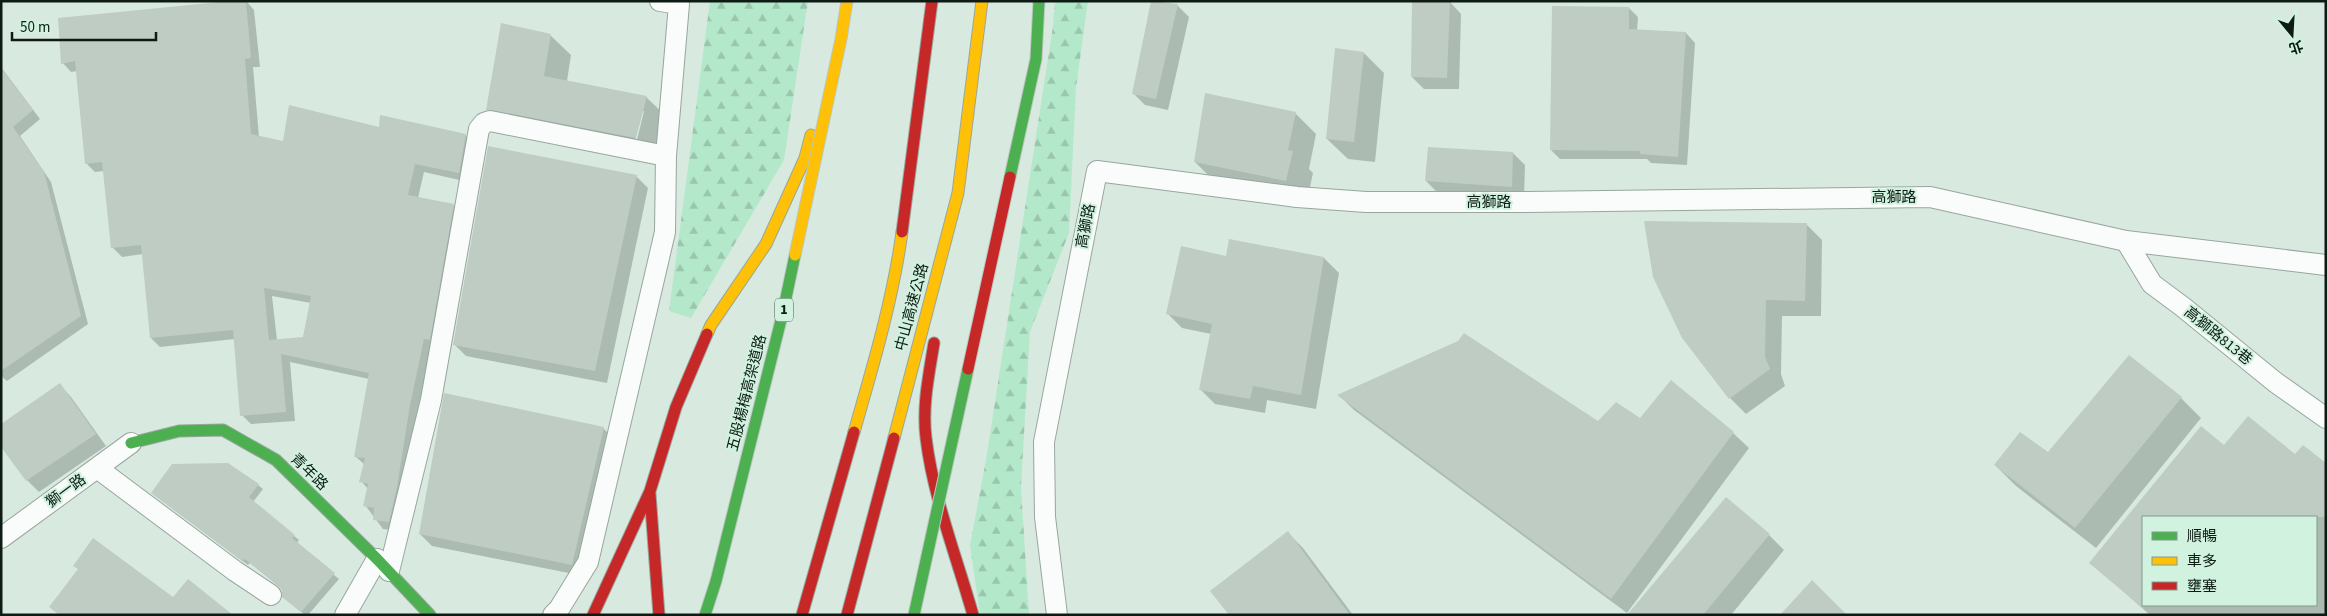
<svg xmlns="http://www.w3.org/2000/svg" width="2327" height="616" font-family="'Source Sans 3','Noto Sans TC',sans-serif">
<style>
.forest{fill:url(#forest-firs)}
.shadow{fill:#0003;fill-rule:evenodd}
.building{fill:#beccc4;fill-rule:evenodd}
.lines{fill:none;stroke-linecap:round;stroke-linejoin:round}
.street-casing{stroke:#98a69e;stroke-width:22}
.fast-casing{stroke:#98a69e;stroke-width:13}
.slow-casing{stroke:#98a69e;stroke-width:13}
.jam-casing{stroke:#98a69e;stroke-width:13}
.street{stroke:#f9fcfa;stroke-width:20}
.fast{stroke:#4caf50;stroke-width:11}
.slow{stroke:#ffc107;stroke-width:11}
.jam{stroke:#c62828;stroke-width:11}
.fast-bridge-casing{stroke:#bcc6c0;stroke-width:13;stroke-linecap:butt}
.slow-bridge-casing{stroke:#bcc6c0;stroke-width:13;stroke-linecap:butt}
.jam-bridge-casing{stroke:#bcc6c0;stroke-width:13;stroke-linecap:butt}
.fast-bridge{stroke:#4caf50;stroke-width:11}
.slow-bridge{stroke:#ffc107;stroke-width:11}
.jam-bridge{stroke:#c62828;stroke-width:11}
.labels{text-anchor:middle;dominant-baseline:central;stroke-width:4;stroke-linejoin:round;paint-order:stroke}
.shield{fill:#d0f2de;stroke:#485c51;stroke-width:1}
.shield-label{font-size:14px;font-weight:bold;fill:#0e1b14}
.street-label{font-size:15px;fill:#0e1b14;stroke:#d0f2de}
</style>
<defs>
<pattern id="forest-firs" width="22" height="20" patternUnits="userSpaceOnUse" patternTransform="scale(1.25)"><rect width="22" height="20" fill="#b4e8cb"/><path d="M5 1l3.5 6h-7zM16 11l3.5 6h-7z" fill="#9ac6ad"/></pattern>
</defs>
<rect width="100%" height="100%" fill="#d8eadf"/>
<path class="forest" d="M710,1H808L784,160L691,318L669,311Z
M1055,1H1088L1076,88L1069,233L1030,332L1021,487L1029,615H980L970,545L986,460L1053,26Z"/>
<path class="shadow" d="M246,1L254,10L260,67H253L259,137L284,142L380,129L465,135L474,144L468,182L424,172L418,198L453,205L462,214L398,531L383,529L365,505L368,489L361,481L365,465L356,457L369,379L290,362L295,421L251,424L242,415L235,339L160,347L151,338L143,254L122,257L113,248L104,171L95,172L86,163L77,71L71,72L63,63ZM272,296L311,303L304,338L277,340Z
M1152,1L1177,5L1189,17L1168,110L1145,105L1133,93Z
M1450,2L1461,14L1459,89H1424L1412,77Z
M1629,8L1638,17L1637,31L1686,33L1695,43L1687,165L1651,163L1647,159H1560L1551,150Z
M550,35L571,55L567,81L646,97L667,117L657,158L508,130L488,109ZM642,111H644L636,144H634Z
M1364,53L1384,73L1375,162L1348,159L1327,139Z
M1,67L40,119L20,136L51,182L88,324L7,381L1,376Z
M1296,114L1316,134L1309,169L1313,173L1307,201L1216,183L1195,162Z
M1513,153L1525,165L1524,199L1438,193L1426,181Z
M636,176L648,188L607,383L466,356L454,344Z
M1806,224L1822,240L1821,316H1782L1781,374L1785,386L1746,414L1730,398L1654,276Z
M1227,257L1324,258L1339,273L1316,409L1267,400L1265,413L1215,404L1200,389L1211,334L1182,328L1167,313Z
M1459,342L1598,423L1640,420L1733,433L1749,448L1627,613L1354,410L1339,395Z
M60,385L71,397L106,446L39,492L27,480L1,445Z
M2181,398L2201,418L2096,548L2016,486L1995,465L2048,454Z
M603,428L615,440L584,576L432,546L420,534Z
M2201,428L2224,447L2296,456L2326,465V615H2150L2091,563ZM2143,517H2316V605H2143Z
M258,485L263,489L253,502L294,536L299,540L296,544L339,579L308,615H305L289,602L281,588L250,563L248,565L152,493Z
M1288,533L1303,548L1353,615H1231Z
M1769,535L1784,550L1731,615H1628Z"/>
<path class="building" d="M230,1H246L251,58L245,59L251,134L283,141L289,105L379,127L380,115L466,134L459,173L415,164L408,195L454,204L430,340L424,339L410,405L397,487L389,522L373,520L374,508L363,506L368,484L359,482L365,458L354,457L369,373L281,354L286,412L240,416L233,330L150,338L141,245L111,248L102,162L85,164L75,61L61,64L58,18ZM264,288L311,296L303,337L269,340Z
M1151,1L1178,4L1156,99L1132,94Z
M1412,1H1450L1447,78L1411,77Z
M1552,6L1629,7V29L1686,32L1678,157L1640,154V151L1550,150Z
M501,23L551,34L544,76L647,96L636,138L486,110Z
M1335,48L1364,52L1354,142L1326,139Z
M1,68L33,110L13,127L44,172L81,316L1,371Z
M1205,93L1296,112L1288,150L1293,151L1286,181L1194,162Z
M488,146L637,175L595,371L453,345Z
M1428,147L1513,152L1512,187L1425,181Z
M1644,221L1807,223L1805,301L1766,300L1765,357L1770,369L1729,399L1682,338L1653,277Z
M1229,239L1324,257L1301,395L1253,386L1250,399L1199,390L1212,324L1166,314L1181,246L1226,256Z
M1464,333L1598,421L1616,402L1640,418L1671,380L1734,432L1611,599L1337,395L1458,341Z
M2129,355L2182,397L2075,528L1994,465L2020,432L2048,452Z
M60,383L96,434L26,481L1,447V424Z
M444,393L604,427L572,565L419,534Z
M2248,416L2295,454L2303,445L2326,463V517H2143V608L2089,563L2201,426L2224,445Z
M228,463L259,484L249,497L295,535L292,538L335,573L301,612L282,597V590L278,585L245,559L242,561L151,493L172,464Z
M1726,497L1770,534L1703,615H1627Z
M1288,531L1350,615H1229L1210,591Z
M93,538L173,597L188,579L233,615H59L49,607L78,569L73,566Z
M1812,580L1847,615H1780Z"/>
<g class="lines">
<g class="street-casing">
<path id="street" d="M2126,241L2152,284L2183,307L2275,382L2326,418
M97,468L235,571L271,595
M1,538L131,443
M389,571L431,400L479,129L484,123L490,121L666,156
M345,615L377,559
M553,615L559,609L588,562L665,232L666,156L679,4L660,1
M1057,615L1045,517L1044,442L1097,171L1297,197L1366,202H1527L1930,197L2126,241L2326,265"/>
</g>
<g class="fast-casing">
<path id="fast" d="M131,443L179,431L223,430L276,460L377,559L430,615"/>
</g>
<g class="slow-casing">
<path id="slow" d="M707,334L711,325L766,244L805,158L811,135
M854,432C873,366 893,299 902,232
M894,438L958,193L982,1"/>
</g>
<g class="jam-casing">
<path id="jam" d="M902,232L932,1
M934,343C929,374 922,406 926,438C933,497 957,558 973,615
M650,494L659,615
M593,615L650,491L676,407L707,334
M802,615L854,432
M847,615L894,438"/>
</g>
<use href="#street" class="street"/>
<use href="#fast" class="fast"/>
<use href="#slow" class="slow"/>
<use href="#jam" class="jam"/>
<g class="fast-bridge-casing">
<path id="fast-bridge" d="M1010,177L1036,59L1039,1
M705,615L716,581L783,312L795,255
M914,615L968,369"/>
</g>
<g class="slow-bridge-casing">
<path id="slow-bridge" d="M795,255L841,39L847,1"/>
</g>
<g class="jam-bridge-casing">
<path id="jam-bridge" d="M968,369L1010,177"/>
</g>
<use href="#fast-bridge" class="fast-bridge"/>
<use href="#slow-bridge" class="slow-bridge"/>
<use href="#jam-bridge" class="jam-bridge"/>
</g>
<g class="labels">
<rect class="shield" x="775" y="298.5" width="18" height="23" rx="4"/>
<g class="shield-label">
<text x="784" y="310">1</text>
</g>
<g class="street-label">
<text x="1894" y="197">高獅路</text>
<text x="1489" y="202">高獅路</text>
<text transform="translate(1086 226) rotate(-79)">高獅路</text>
<text transform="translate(912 307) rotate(-75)">中山高速公路</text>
<text transform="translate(2218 336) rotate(39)">高獅路813巷</text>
<text transform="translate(747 393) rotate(-76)">五股楊梅高架道路</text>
<text transform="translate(309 472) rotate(44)">青年路</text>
<text transform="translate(66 491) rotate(-36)">獅一路</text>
</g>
</g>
<rect width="2327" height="616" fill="none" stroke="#0e1b14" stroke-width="5"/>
<rect x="2142" y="516" width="175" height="90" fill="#d0f2de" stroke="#829c8d"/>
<rect x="2152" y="532" width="25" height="8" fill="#4caf50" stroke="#829c8d"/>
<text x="2187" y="541" font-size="15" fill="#0e1b14">順暢</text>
<rect x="2152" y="557" width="25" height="8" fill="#ffc107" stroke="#829c8d"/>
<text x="2187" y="566" font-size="15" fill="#0e1b14">車多</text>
<rect x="2152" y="582" width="25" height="8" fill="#c62828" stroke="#829c8d"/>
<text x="2187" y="591" font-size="15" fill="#0e1b14">壅塞</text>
<g transform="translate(2292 35) rotate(162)" stroke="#d0f2de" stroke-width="4" paint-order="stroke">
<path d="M0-4L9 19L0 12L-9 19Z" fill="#0e1b14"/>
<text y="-8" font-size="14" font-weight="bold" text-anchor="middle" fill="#0e1b14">北</text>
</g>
<path d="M12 32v8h144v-8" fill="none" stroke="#0e1b14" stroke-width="2.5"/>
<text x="20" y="32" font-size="15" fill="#0e1b14" stroke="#d0f2de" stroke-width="4" paint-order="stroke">50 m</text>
</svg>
